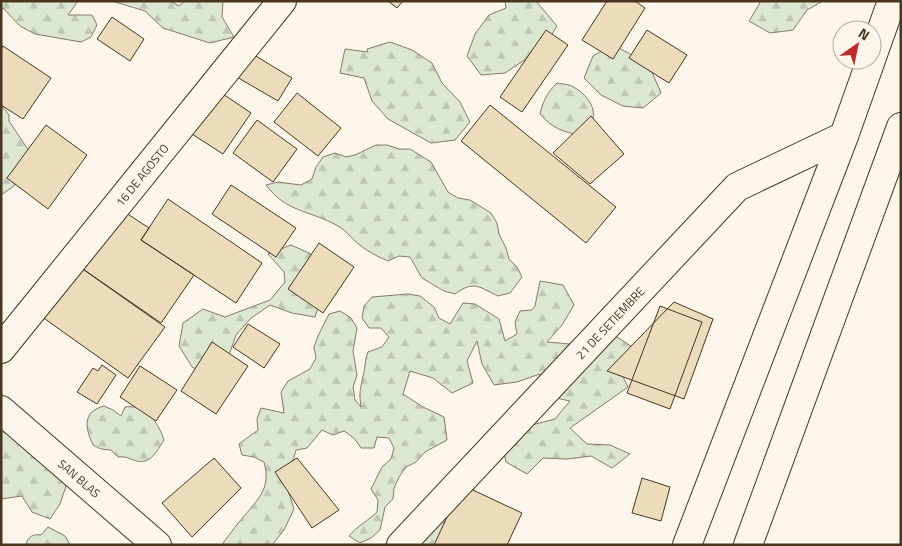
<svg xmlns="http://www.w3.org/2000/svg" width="902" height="546" font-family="'Titillium Web',sans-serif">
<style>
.forest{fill:url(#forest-firs);stroke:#887966}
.building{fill:#ecdcbc;stroke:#4a3520}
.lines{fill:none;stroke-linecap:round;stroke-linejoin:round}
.minor-casing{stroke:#4a3520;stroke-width:30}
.trunk-casing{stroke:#4a3520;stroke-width:30}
.minor{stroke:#fbf6e9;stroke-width:28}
.trunk{stroke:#fbf6e9;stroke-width:28}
.labels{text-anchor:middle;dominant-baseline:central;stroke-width:4;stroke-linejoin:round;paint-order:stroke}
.street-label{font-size:12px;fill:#4a3520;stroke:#fbf6e9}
</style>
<defs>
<pattern id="forest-firs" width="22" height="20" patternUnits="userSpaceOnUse" patternTransform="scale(1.25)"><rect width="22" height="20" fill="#dce7d0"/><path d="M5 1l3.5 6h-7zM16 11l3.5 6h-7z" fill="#bec7b2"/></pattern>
</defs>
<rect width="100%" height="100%" fill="#fbf6e9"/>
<path class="forest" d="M1,1H78L68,15H92L97,25L91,37L81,42L35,34L20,26L3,8L1,10Z
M112,1H170L179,6L185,1H223L222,17L234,37L210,43L163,28L145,11Z
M505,1H536L557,26L544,47L505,73L481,75L467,56L475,34L489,15L506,8Z
M761,1H823L807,10L793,30L770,33L749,21Z
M390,42L412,50L432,63L442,83L460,102L470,122L455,140L431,143L388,119L372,101L364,78L340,73L345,49L368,52L367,49Z
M613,45L634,56L652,72L661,93L643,108L623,106L601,95L584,78L593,56Z
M557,83C560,84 565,84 569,85C582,90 596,104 593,118C592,124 586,130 582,135C564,133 552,128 540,114C543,101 547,93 557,83Z
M1,105L9,115V121L29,151L14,186L1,195Z
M376,145H387L399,149H410L431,162L448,192L458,198L470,200L491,213L497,223L499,234L506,248L509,259L517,267L522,277L510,293L498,296C479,287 474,280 455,294L444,291L422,278L410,257L399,256L388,261C376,256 365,250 355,241C350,236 345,230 338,226C310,210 287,213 266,185L278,182L301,185L312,179L316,167L323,157L335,153L346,157L355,155Z
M291,245L311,254L322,295L315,317L292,313L270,305L251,318L236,335L228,358L213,377L192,367L179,346L183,323L203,309L225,317L270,300L285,282L284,272L268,254Z
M540,281L563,285L574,305L562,325L547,342L570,344L594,339L617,337L637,350L618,367L628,387L570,428L587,444L610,445L630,454L612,468L591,456L567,459L543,458L527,474L506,462L501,438L532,425L555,419L570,401L547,396L540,374L517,382L494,385L482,364L477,341L467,361L473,383L452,393L433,378L410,371L403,394L423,407L444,417L447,440L425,452L416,462L406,467L399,477L394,488L393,499L385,507L380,530L371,538L360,543L349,536C357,526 368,521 377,512L378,500L371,489L382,467L391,459L394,448L389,438L377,437L374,448H361L354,438L344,431L333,435L322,430L307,448L296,450L286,484L294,509L284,530L272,545H224L223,543C230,534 237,524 245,515C260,497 271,487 264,462L254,457L242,455L239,444L258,430L257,419L261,408L284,413L281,392L288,381L310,369L316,358L314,347L318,336L329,314L340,311L351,318L357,328L353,351L357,375L353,387L355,400L361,407C359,392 360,391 363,376C366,366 364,363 368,352L382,347L389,337L381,328H369L362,318L364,306L372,297L408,294L420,296L434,307L439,318L450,324L463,303L475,304L499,319L505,341L517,334L515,322L520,311L532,310L535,306Z
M104,406L113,410L121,416L125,407C146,404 158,422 164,440C157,451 151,464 137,461C129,459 127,456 118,457L111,450L101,449L93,445C85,428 82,412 104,406Z
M1,427L25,449L59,469L66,486L60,504L50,519L32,512L22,496L1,499Z
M442,521L462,545H384L388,542Z
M48,527L65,536L70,545H26C28,536 33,534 41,535Z"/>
<path class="building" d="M388,1H403L397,8Z
M607,1H635L645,8L613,59L582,40Z
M112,17L144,39L130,61L97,39Z
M546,30L568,45L522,112L500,97Z
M647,30L687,55L669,83L629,58Z
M3,46L51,78L23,119L1,105V49Z
M249,52L292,78L278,101L235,76Z
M220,92L251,113L223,154L192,134Z
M297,93L341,128L318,156L274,122Z
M490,105L616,207L586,243L461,141Z
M591,116L624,154L590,184L553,153Z
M257,120L297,149L273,182L233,153Z
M46,125L87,155L48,209L7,178Z
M231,185L296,228L276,257L212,214Z
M168,199L262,263L236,303L141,240Z
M120,209L149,228L141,240L194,275L161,323L80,267Z
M319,243L354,267L323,313L288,289Z
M74,263L165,327L128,378L38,314Z
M674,302L713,319L684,399L607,371Z
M660,306L702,322L670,409L627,393Z
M248,324L280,344L264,368L233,347Z
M212,342L248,366L216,414L181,391Z
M102,365L116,375L97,404L77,392L93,368L98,371Z
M140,366L177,390L156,421L120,397Z
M214,458L241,488L192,537L162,503Z
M297,458L339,510L312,528L275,472Z
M642,478L670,487L661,521L632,513Z
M462,485L522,513L507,545H434Z"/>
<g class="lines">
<g class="minor-casing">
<g id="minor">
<path id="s1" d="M1,349L282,1"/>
<path id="s2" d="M1,410L157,545"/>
<path id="s3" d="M401,545L737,187L844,136"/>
</g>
</g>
<g class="trunk-casing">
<path id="trunk" d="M872,57L892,1
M687,545L844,136L871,60
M748,545L901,127"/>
</g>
<use href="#minor" class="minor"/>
<use href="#trunk" class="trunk"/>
</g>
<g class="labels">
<g class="street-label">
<text stroke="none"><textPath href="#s1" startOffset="224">16 DE AGOSTO</textPath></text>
<text stroke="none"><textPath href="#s3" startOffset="305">21 DE SETIEMBRE</textPath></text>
<text stroke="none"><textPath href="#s2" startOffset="104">SAN BLAS</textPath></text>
</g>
</g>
<rect width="902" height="546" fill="none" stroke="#4a3520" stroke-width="5"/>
<g transform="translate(857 45) rotate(33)"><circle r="24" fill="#fbf6e9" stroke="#b4a999"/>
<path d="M0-4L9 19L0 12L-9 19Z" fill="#c62828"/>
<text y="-8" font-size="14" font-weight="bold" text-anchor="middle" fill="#4a3520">N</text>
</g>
</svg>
